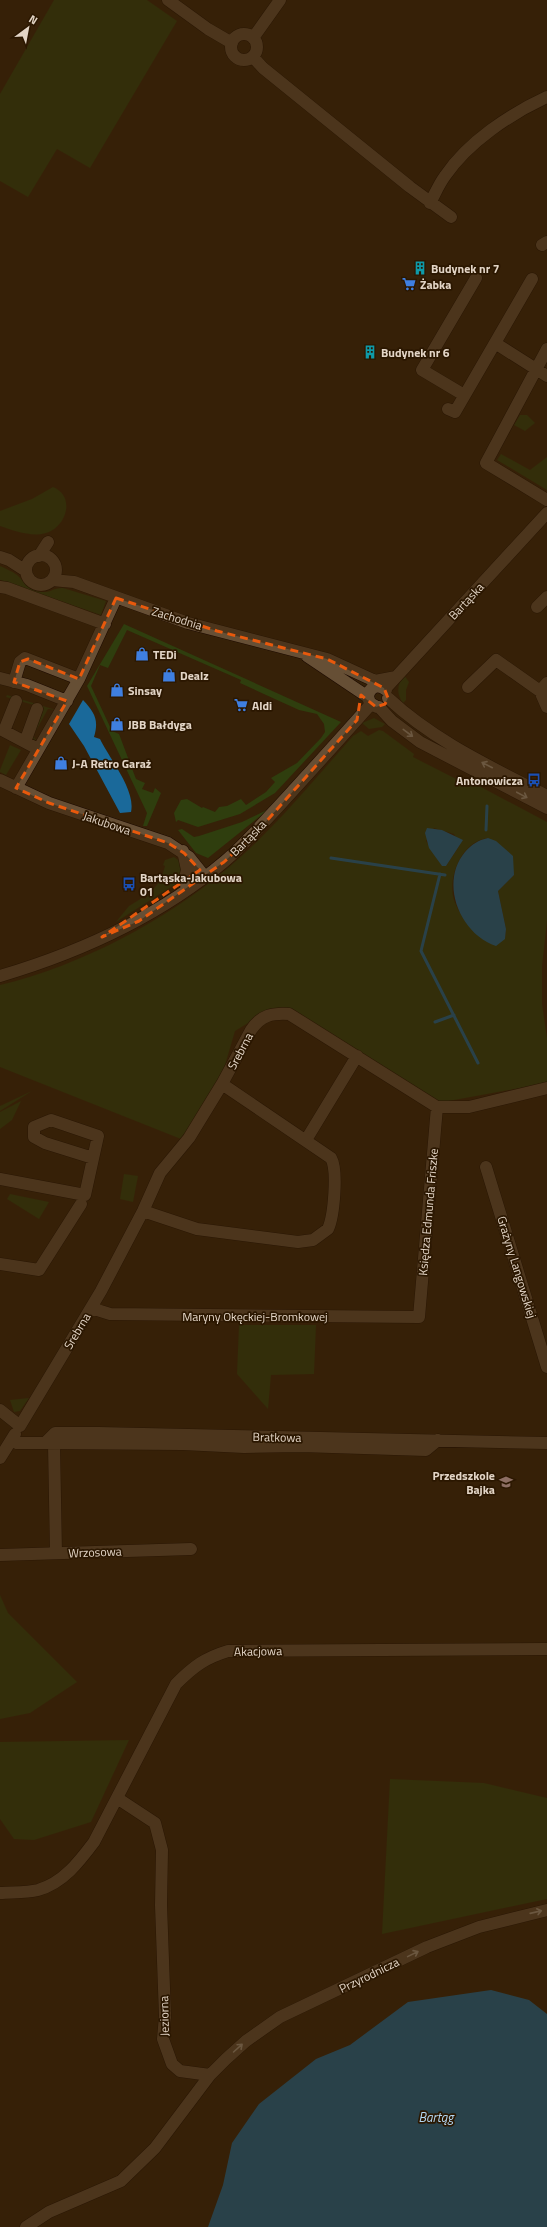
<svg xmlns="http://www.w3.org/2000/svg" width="547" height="2227" font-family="'Titillium Web',sans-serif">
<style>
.green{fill:#2f3e0e;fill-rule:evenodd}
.water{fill:#1a699a}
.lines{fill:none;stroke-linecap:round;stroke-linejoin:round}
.stream{stroke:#1a699a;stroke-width:3}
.minor-casing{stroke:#1c0a00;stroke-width:13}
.minor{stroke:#664f35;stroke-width:12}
.oneway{stroke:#ab9985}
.marked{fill:none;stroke:#e8590c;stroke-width:3;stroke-dasharray:8 5;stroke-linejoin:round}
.labels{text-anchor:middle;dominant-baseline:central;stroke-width:3.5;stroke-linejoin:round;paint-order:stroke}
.poi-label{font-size:12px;font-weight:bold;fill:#e3d5c6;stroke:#2b1700;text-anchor:start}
.street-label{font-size:12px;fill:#e3d5c6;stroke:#2b1700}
.water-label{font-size:13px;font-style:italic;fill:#b3d7f3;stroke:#2b1700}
</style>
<rect width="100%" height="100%" fill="#362108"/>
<path class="green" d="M54,0H147L177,21L90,168L57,149L28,197L0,181V94Z
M520,415H527L535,423L525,431L514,425Z
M501,454L530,470L547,457V490L497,460Z
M53,487C73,495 69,521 51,531C37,539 14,531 0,526V511L32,499Z
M0,566C6,569 12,571 17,575C26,583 28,591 42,592C50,593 55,587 63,588L106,601L101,615L0,580Z
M124,624L341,722L275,793L240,814L198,827L178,820L176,822L174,813L181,800L187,799L202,808L203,807L215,812L219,807L227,806L241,799L246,805L266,792L275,782L271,778L297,763L321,738L325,732L324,724L317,714L299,710L240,683L241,680L127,630L108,668L100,665L91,686L112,731L119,734L136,779L145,783L142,789L153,793L155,788L161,793L147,826H143L147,813L87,686Z
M404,675L409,682L406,690V700L403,703C396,693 397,685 404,675Z
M7,695L56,710L48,709L33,736L37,741L31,737L44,708L6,697Z
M374,718L385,724L382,727L369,729L362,723Z
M379,730L383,731L414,754L413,757L464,783L465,781L481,787L547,822V921L542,966V1004L547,1038V1083L438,1103L289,1014L253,1020L235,1031L220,1082L181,1139L0,1067V985C80,966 165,921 228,868C274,829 313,781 353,736L361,731L368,736ZM434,828L454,834L460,845L446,866H442L426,841ZM488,838L514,875L498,891L506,929L505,939L467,924C462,916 455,906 453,896C449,873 463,841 488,838Z
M10,745L21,750L6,775L0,772V770Z
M269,809L208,858L196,853L178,830L182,829L194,837L199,836L242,822Z
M174,857L181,862L182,880L116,922L129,906L142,898L145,899L161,880L165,866L163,865L165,860Z
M32,1091L0,1111V1106Z
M21,1101L12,1120L0,1129V1112Z
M124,1174L138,1176L133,1202L120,1199Z
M10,1194L49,1202L39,1219L7,1199Z
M239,1325H316L314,1374L271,1375L268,1409L237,1374Z
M29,1398L20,1411L14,1412L10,1400Z
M0,1595L8,1613L77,1682L30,1713L0,1719Z
M129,1740L91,1822L34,1840L14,1839L0,1819V1742Z
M390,1779L484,1783L547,1798V1899L382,1934Z"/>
<path class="water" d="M83,700C95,713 99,720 94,737L100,739C109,758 136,790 131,812L120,813L84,746L69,724Z
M427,828L442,830L463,840L446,866H442L429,848L425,833Z
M488,838L496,841L513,856L514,875L498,891L506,929L505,939L496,946C460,934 439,883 465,852C471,845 478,840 488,838Z
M491,1990L529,2000L547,2014V2227H208L223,2185L232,2143L259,2104L316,2059L350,2045L408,2002Z"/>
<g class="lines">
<path class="stream" d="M486,830L487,806
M331,858L445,875
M440,874L421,951L478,1063
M435,1022L454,1015"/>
<g class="minor-casing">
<path id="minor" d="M168,0L208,29L232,43
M231 47a13 13 0 1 1 26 0a13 13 0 1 1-26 0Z
M253,38L280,0
M253,57L263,68L410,187L451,217
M430,203C435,194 439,184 445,176C468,142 510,114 547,97
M542,245L547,242
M495,343L547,376
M547,349L486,463L547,500
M464,395L422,370L476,278
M448,409L455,412L532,279
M26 570a15 15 0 1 1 30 0a15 15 0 1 1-30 0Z
M39,556L48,542
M0,557L9,560L26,571
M52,580L74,582L188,623L327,659L375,681L396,677
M0,587L7,588L105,624
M537,607L547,597
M307,656L368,697L370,703L377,707
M0,678L27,685L67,701
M14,682L20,662L25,658L79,679
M547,683L540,691L547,707
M468,687L496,660L540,691
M385,689L547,513
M368,697C369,687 378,683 386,690
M388,698C434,741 491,767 547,796
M16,701L4,731L38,749
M379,707L392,721L420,742L547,808
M25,742L37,709
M0,780L49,803L168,843L189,857L205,877
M16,788L79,679L116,598
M183,851L187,870L184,882
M0,976C81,952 160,916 225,861C244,845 260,826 278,807C309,773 340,739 371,704
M306,1140L357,1056
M486,1167L547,1367
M0,1179L85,1195L98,1136L51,1120L34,1127V1137L45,1143L93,1158
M143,1211L197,1229L298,1242L313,1240L328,1229C334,1216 338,1170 331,1158L222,1084
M0,1264L39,1270L81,1204
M91,1308L110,1314L419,1317L437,1107
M0,1410L20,1426L101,1291L143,1211L160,1173L189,1138L222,1084L251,1030C261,1015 272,1013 289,1014L437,1107H469L547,1088
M12,1440L17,1443H45L55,1433H98L547,1443
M45,1443L183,1444L244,1447L301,1446L426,1450L438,1440
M54,1444L56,1553
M0,1458L15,1434
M0,1555L191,1549
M117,1798L155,1823L162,1850L161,1905L165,2016L163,2039L172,2064L180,2071L210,2075
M0,1893C12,1892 26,1893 38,1890C63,1883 79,1862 94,1842L176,1684C194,1666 205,1658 228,1651L547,1649
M26,2227L49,2212L121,2181L155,2148L210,2075L226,2059L246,2041L280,2017L427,1947L479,1927L547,1910"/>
</g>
<use href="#minor" class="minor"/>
</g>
<defs><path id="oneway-shaft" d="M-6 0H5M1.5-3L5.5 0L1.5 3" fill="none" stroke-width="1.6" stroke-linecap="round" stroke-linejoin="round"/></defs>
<g class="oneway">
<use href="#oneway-shaft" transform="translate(408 733) rotate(37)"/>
<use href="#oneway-shaft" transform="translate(487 765) rotate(-153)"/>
<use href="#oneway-shaft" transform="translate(522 795) rotate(28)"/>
<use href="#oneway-shaft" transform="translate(536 1912) rotate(-13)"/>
<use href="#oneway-shaft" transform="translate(413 1954) rotate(-26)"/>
<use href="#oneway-shaft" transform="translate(238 2048) rotate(-42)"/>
</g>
<path d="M0 0H547V2227H0ZM116,598L217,631L327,659L384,688L388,698L385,704L376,707L361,695L357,720L262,826L224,862L139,921L102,937L200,870L184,853L168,843L49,803L16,788L67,701L14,682L20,662L28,659L79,679Z" fill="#362108" fill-opacity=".55" fill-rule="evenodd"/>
<path class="marked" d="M116,598L217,631L327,659L384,688L388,698L385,704L376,707L361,695L357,720L262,826L224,862L139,921L102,937L200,870L184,853L168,843L49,803L16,788L67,701L14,682L20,662L28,659L79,679Z"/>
<defs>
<g id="building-bare" transform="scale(1.08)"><path d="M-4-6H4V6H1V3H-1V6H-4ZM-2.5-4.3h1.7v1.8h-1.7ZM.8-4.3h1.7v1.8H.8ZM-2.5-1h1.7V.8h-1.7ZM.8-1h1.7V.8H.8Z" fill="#0f9aa8" stroke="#2b1700" stroke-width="2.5" paint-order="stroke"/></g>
<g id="supermarket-bare" transform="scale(1.08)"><path d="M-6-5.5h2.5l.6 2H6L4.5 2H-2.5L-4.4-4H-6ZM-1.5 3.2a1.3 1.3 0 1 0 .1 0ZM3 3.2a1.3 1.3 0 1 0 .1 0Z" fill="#3f7fe0" stroke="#2b1700" stroke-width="2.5" paint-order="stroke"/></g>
<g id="shop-bare" transform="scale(1.08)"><path d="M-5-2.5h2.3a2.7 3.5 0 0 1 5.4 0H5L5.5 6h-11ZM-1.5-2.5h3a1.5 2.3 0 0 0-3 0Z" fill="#3f7fe0" stroke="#2b1700" stroke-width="2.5" paint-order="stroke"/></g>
<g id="bus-bare" transform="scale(1.08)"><path d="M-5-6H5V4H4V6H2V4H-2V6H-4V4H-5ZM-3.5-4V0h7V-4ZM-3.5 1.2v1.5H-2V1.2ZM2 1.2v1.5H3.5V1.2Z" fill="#1a4fb4" stroke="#2b1700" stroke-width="2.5" paint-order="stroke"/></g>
<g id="school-bare" transform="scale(1.08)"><path d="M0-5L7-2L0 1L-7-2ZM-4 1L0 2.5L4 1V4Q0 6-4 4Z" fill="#8d6e63" stroke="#2b1700" stroke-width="2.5" paint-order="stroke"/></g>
</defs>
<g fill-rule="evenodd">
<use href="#building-bare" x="420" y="268"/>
<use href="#supermarket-bare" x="409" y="284"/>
<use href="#building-bare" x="370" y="352"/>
<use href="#shop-bare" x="142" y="654"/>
<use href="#shop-bare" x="169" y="675"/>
<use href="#shop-bare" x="117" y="690"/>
<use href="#supermarket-bare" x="241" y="705"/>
<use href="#shop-bare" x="117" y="724"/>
<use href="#shop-bare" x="61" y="763"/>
<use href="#bus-bare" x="534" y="780"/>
<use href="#bus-bare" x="129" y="884"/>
<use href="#school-bare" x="506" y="1482"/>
</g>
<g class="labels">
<g class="poi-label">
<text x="431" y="268">Budynek nr 7</text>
<text x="420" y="284">Żabka</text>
<text x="381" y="352">Budynek nr 6</text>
<text x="153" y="654">TEDi</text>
<text x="180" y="675">Dealz</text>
<text x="128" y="690">Sinsay</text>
<text x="252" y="705">Aldi</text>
<text x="128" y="724">JBB Bałdyga</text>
<text x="72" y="763">J-A Retro Garaż</text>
<text x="523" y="780" text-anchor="end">Antonowicza</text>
<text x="140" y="877">Bartąska-Jakubowa<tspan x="140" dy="14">01</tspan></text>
<text x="495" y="1475" text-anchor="end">Przedszkole<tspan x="495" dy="14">Bajka</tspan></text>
</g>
<g class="street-label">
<text transform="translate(466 601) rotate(-47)">Bartąska</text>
<text transform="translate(177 618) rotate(17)">Zachodnia</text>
<text transform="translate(107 823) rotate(19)">Jakubowa</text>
<text transform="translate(248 838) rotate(-45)">Bartąska</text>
<text transform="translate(240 1051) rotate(-62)">Srebrna</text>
<text transform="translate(428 1212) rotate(-85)">Księdza Edmunda Friszke</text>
<text transform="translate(517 1267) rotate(73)">Grażyny Langowskiej</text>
<text x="255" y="1316">Maryny Okęckiej-Bromkowej</text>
<text transform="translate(77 1331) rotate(-59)">Srebrna</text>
<text transform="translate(277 1437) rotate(1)">Bratkowa</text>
<text transform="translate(95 1552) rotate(-2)">Wrzosowa</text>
<text transform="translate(258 1651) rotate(-1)">Akacjowa</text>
<text transform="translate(369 1975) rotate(-26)">Przyrodnicza</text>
<text transform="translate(164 2016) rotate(-91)">Jeziorna</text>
</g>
<g class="water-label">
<text x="436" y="2117">Bartąg</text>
</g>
</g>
<g transform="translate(28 28) rotate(32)" stroke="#2b1700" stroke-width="3" paint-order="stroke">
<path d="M0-3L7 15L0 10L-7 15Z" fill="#e3d5c6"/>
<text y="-6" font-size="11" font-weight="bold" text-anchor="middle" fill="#e3d5c6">N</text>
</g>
</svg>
